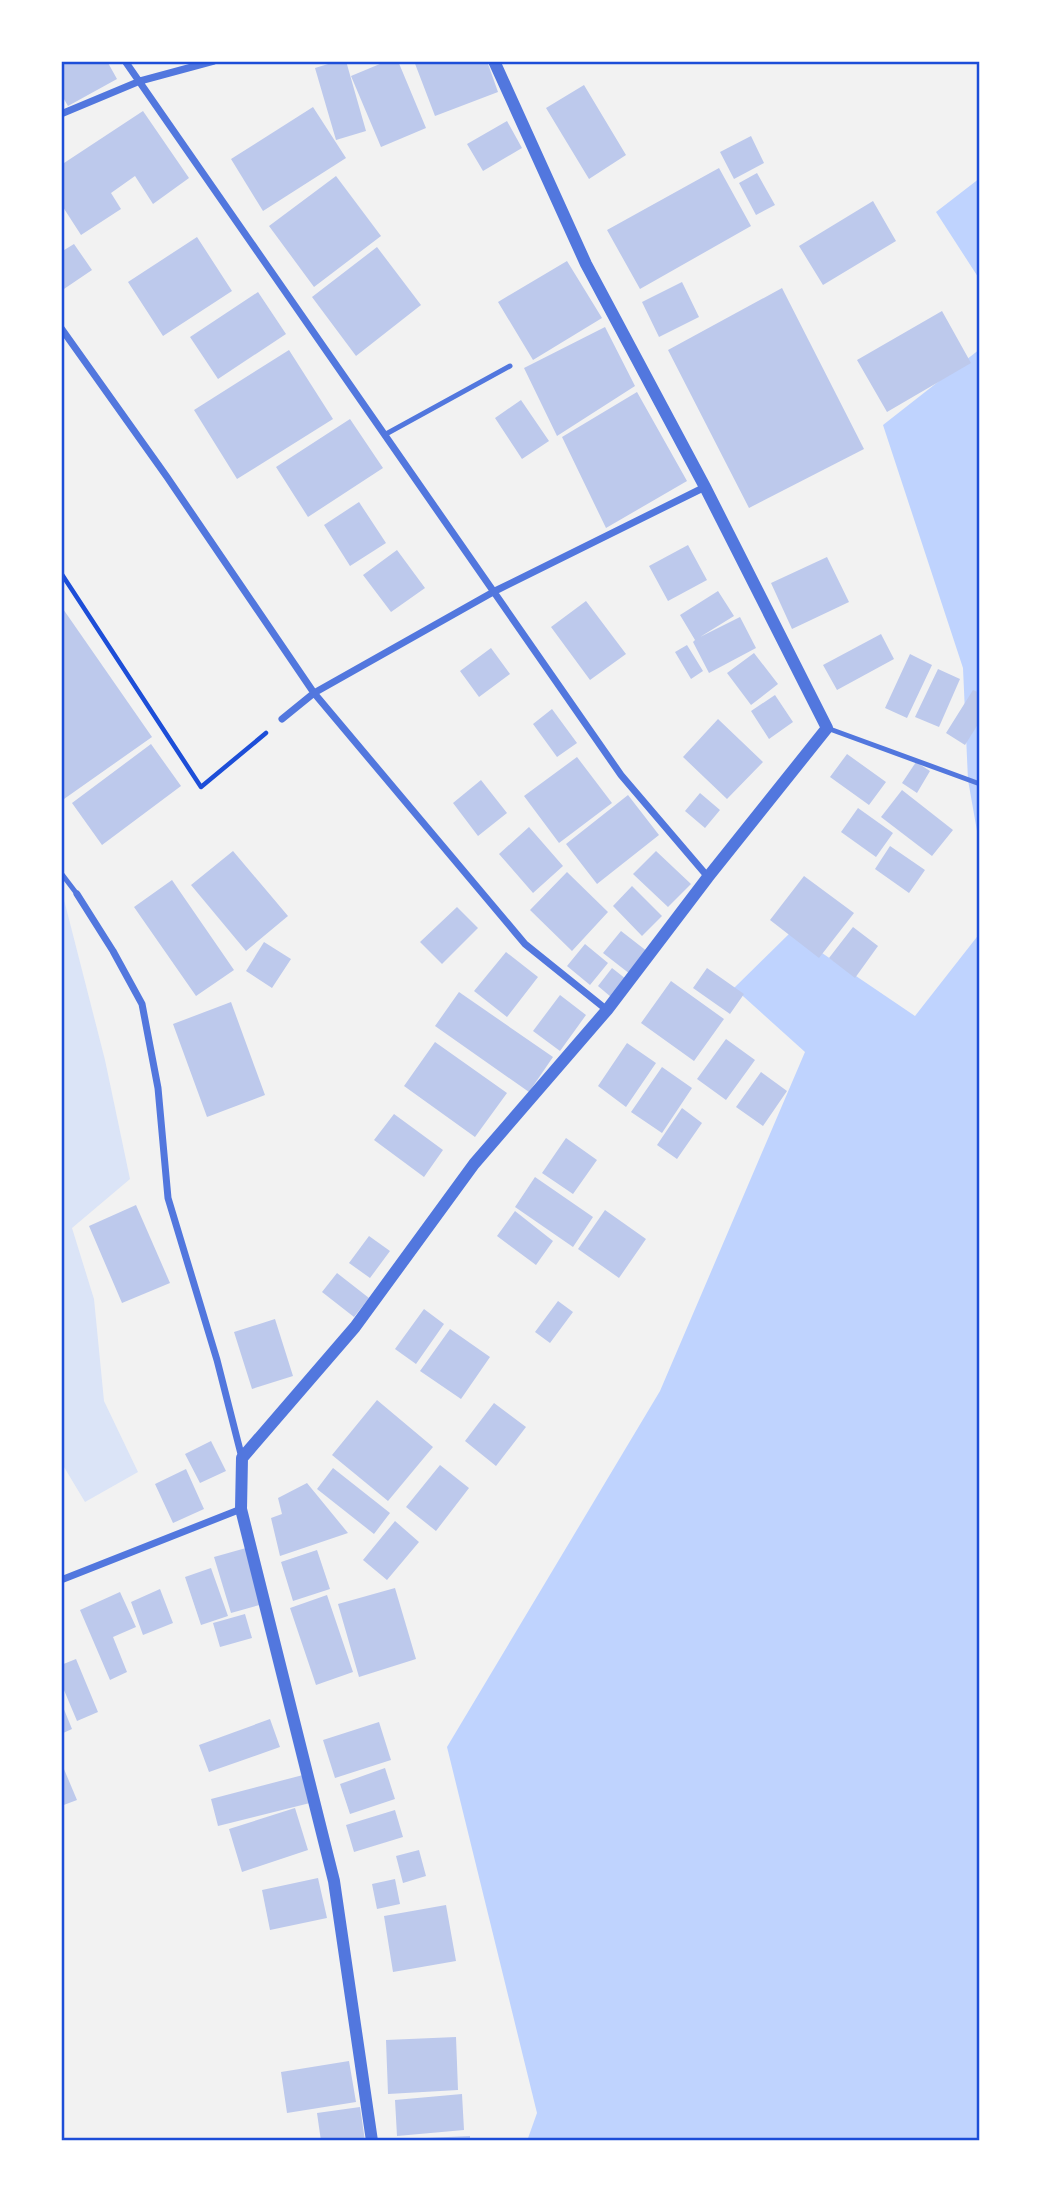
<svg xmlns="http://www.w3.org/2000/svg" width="1041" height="2202" font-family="'Space Grotesk',sans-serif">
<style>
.green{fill:#dbe4f7}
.water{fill:#bfd3fe}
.building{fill:#bdc9ec}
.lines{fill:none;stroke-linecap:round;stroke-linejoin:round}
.path{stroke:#1d4ed8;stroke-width:4.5}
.service{stroke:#5277de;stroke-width:5}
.minor{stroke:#5277de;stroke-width:7}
.tertiary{stroke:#5277de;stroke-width:12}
.neatline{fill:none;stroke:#1d4ed8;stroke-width:2.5}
</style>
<rect width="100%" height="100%" fill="#f2f2f2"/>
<path class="green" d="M61,888L105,1060L130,1179L72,1228L94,1299L104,1401L138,1472L85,1502L61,1462Z"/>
<path class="water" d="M980,178V280L936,212Z
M980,349V848L968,780L963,668L883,425Z
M791,932L915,1016L980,933V2141H527L537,2113L447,1747L660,1391L805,1052L734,988Z"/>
<path class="building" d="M61,61H107L117,79L68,106L61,94Z
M338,61H346L366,131L336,140L315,68Z
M387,61H398L426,128L381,147L351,76Z
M414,61H487L498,92L435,116Z
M584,85L626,155L589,179L546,108Z
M313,107L346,158L263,211L231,159Z
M143,111L189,178L153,204L135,176L111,193L121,209L81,235L61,204V165Z
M507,121L522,148L483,171L467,144Z
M751,136L764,163L734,179L720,152Z
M719,168L751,226L640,289L607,230Z
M757,173L775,205L756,215L739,183Z
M336,176L381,236L314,287L269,226Z
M873,201L896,241L823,285L799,246Z
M197,237L232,291L163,336L128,282Z
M74,244L92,270L61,291V252Z
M377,247L421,305L356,356L312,297Z
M567,261L602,318L533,360L498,302Z
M682,282L699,317L659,337L642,302Z
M782,288L864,449L749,508L668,350Z
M258,292L286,334L218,379L190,337Z
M942,311L971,363L887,412L857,360Z
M605,327L635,386L557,436L524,368Z
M289,350L333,419L237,479L194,410Z
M637,392L687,481L606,528L562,437Z
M521,400L549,441L522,459L495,418Z
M350,419L383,468L308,517L276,467Z
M359,502L386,543L350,566L324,525Z
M688,545L707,580L668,601L649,566Z
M397,550L425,588L391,612L363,575Z
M827,557L849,602L792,629L771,583Z
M718,591L734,616L700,637L740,617L756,648L709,673L693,642L695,640L680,615Z
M586,601L626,654L590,680L551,627Z
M61,606L152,737L64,799L61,795Z
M881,634L894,659L837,690L823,665Z
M687,645L703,671L691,679L675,652Z
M491,648L510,674L479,697L460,671Z
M754,653L778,684L751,705L727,673Z
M910,654L932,665L907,718L885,708Z
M938,669L960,679L939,727L915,717Z
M973,690L980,693V721L965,745L946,733Z
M775,695L793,722L769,739L751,711Z
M552,709L577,743L557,757L533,724Z
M718,719L763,762L727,799L683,757Z
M151,744L181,786L102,845L72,803Z
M847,754L886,782L869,805L830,777Z
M577,757L612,803L559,843L524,796Z
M916,762L930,771L917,793L902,783Z
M481,780L507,813L478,836L453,803Z
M902,790L953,830L932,856L881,817Z
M700,793L720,810L705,828L685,811Z
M628,795L659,835L597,884L566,844Z
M858,808L893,833L876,857L841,832Z
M529,827L563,866L533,893L499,854Z
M890,846L925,870L909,893L875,869Z
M233,851L288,916L246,951L191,885Z
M656,851L691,884L668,907L633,874Z
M567,872L608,912L572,951L530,910Z
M804,876L854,913L819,958L770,920Z
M172,880L234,970L196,996L134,907Z
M632,886L662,916L642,936L613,906Z
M457,907L478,928L442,964L420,942Z
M853,927L878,946L855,978L829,958Z
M621,931L648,952L630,974L603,953Z
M264,942L291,959L272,988L246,971Z
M585,944L608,963L590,985L567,966Z
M506,952L538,977L507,1017L474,991Z
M612,968L626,979L611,997L598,986Z
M707,968L744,994L730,1014L693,988Z
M671,981L724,1019L694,1061L641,1023Z
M459,992L553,1057L529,1092L435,1026Z
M560,995L586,1015L560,1051L533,1031Z
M231,1002L265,1095L207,1117L173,1024Z
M726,1039L755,1060L726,1100L697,1079Z
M435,1042L507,1093L475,1137L404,1086Z
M627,1043L656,1063L626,1107L598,1086Z
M662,1067L692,1088L662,1133L631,1112Z
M761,1072L787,1091L763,1126L736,1107Z
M682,1108L702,1123L677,1159L657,1145Z
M394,1114L443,1150L424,1177L374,1140Z
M566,1138L597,1160L573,1194L542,1173Z
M535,1177L593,1217L573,1247L515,1207Z
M136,1205L170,1283L122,1303L89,1226Z
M605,1210L646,1239L619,1278L578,1249Z
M515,1211L553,1241L536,1265L497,1236Z
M369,1236L390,1251L370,1278L349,1263Z
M337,1273L369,1298L354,1317L322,1292Z
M558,1301L573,1312L550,1343L535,1332Z
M424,1309L444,1324L416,1364L395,1349Z
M275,1319L293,1376L252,1389L234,1332Z
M450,1329L490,1357L461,1399L420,1371Z
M377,1400L433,1447L388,1501L332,1455Z
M494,1403L526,1427L496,1466L465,1441Z
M211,1441L226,1471L200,1483L185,1454Z
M440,1465L469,1488L436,1531L406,1507Z
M333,1468L390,1513L374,1534L317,1489Z
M186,1469L204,1509L173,1523L155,1484Z
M307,1483L348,1533L280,1556L271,1518L282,1514L278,1498Z
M395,1521L419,1542L387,1580L363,1560Z
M246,1548L263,1604L231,1613L214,1557Z
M317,1550L330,1589L293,1601L281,1562Z
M211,1568L228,1616L201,1625L185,1577Z
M395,1588L416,1659L359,1677L338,1604Z
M160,1589L173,1623L143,1635L131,1602Z
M120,1592L136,1627L113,1637L127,1672L110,1680L80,1610Z
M327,1595L353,1672L316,1685L290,1608Z
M245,1614L252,1638L220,1647L213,1623Z
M76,1659L98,1712L77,1721L61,1683V1665Z
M61,1702L72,1729L61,1734Z
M270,1719L280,1747L209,1772L199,1745Z
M379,1722L391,1760L335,1778L323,1740Z
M61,1762L77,1800L61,1806Z
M385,1768L395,1799L350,1814L340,1784Z
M303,1775L310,1803L218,1826L211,1799Z
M295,1808L308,1850L242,1872L229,1829Z
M395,1810L403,1837L354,1852L346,1825Z
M419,1850L426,1876L403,1883L396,1856Z
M318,1878L327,1918L270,1930L262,1890Z
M395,1879L400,1904L377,1909L372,1884Z
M446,1905L456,1961L393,1972L384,1916Z
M456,2037L458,2090L388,2094L386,2040Z
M349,2061L356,2102L287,2113L281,2072Z
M462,2094L464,2130L397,2136L395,2100Z
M360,2107L365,2141H321L317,2113Z
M470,2136V2141H404V2139Z"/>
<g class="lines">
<path class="path" d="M61,573L201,787L266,733"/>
<path class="service" d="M386,434L510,366
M827,728L980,784
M61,873L77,894"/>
<path class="minor" d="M125,61L621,775L708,877
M61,114L140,81L214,61
M61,328L167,477L314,693L525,944L607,1010
M282,719L314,693L495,591L705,487
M77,894L113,951L142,1004L158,1088L168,1198L217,1360L242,1458
M61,1580L241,1509"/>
<path class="tertiary" d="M372,2141L334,1881L241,1509L242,1458L355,1327L474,1164L607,1010L708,877L827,728L705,487L586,264L494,61"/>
</g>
<rect width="1041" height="2202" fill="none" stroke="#ffffff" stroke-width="126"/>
<rect x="63" y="63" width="915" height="2076" class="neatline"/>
</svg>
